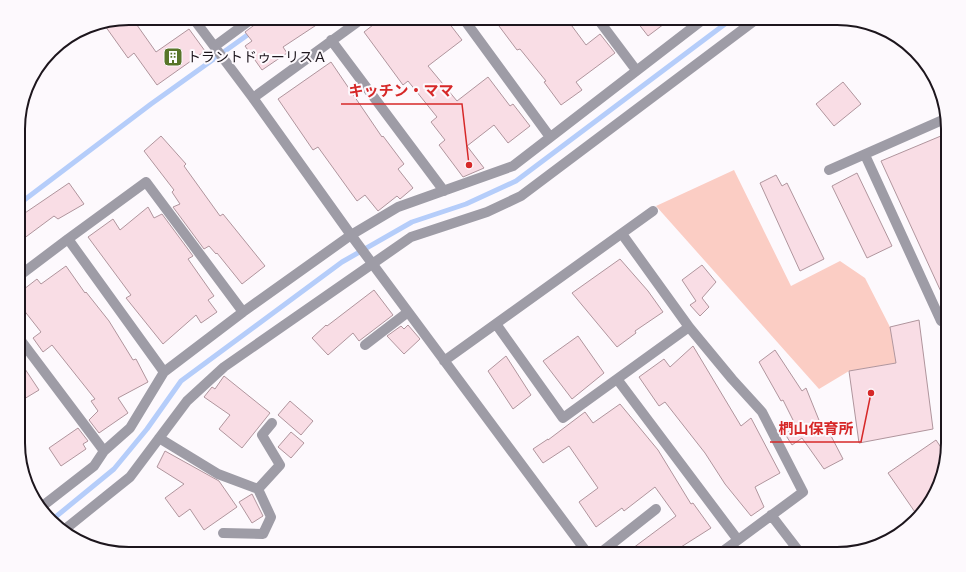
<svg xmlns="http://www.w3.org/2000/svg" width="966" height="572" font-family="'Nunito Sans','Noto Sans JP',sans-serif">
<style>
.green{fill:#fbcdc4}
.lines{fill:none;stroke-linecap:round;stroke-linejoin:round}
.stream{stroke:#b5cdfa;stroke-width:5}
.building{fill:#f9dde5;stroke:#b0959d}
.minor{stroke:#9e9ca6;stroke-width:10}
.labels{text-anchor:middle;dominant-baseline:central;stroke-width:4;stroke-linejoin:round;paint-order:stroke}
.poi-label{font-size:14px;fill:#1d161d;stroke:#fdf9fd;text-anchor:start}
.rim{fill:none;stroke:#1d161d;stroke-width:2}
.leader{fill:none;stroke:#d62828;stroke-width:1.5}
.callout-dot{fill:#d62828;stroke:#fdf9fd;stroke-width:1.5}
.callout-label{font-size:15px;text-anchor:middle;font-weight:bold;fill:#d62828;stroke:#fdf9fd;stroke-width:4;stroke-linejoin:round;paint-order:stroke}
</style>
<rect width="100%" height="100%" fill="#fdf9fd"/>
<path class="green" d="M734,170L791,286L840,261L865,278L890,327L896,363L849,371L819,389L656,206Z"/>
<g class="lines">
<path class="stream" d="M19,204L151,104L253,31
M53,519L114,469L147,429L181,381L342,262L412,222L466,204L516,181L733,18"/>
</g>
<path class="building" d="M132,18L156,52L189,29L205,51L157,85L134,53L128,58L103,23Z
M259,18H327L283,47L287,53L262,70L245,46L252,41L245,32L257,23Z
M382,18H445L462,40L428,66L457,101L488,77L510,106L513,104L530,126L508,143L494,125L467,146L484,168L463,177L439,145L445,140L431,122L437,117L408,81L403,85L364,32Z
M493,18H566L586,45L600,34L615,53L576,82L582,90L561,105L544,82L546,81L520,49L517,50Z
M634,18H672L648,36Z
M331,62L382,137L383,136L404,164L398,169L413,188L400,199L397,196L378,211L365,195L357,201L318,147L313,150L278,99Z
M843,82L861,104L834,126L816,104Z
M948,133V307L881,161Z
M161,136L186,164L184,166L220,216L223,214L265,266L242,284L217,253L216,254L209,246L204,249L173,207L180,204L172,192L174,190L144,151Z
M857,173L892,246L867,258L832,186Z
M776,175L782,186L787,183L824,259L800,271L760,183Z
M69,183L84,204L58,219L54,216L19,242V217Z
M148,207L154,218L162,214L193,256L188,259L214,296L208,300L217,312L201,323L196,315L163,344L126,298L131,295L88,237L113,219L120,230Z
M620,259L648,291L663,312L635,331L636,333L617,347L572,293Z
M702,265L716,282L702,298L709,307L700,316L690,305L696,301L682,280Z
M66,266L85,293L86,292L109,321L133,360L136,359L148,382L118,398L128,413L99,433L89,420L98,411L91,401L95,399L52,345L43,352L33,338L41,332L19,304V293L37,279L41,284Z
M374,290L393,315L359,341L353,333L328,355L312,338L326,325L327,326Z
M919,320L933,429L859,443L849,371L896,363L890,327Z
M408,325L420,339L404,354L387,336L401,326L404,329Z
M578,336L604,373L572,399L543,361Z
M693,346L741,426L751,418L780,473L755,487L764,507L751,516L725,484L705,453L665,402L659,406L639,377L664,359L670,367Z
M775,350L802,391L806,388L825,435L829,432L843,459L824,469L802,438L792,445L785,434L796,426L783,400L781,401L759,362Z
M506,356L531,395L513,409L488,371Z
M19,360L39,390L19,402Z
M224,376L270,413L242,448L219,429L230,415L204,397L212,387L215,389Z
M290,401L313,421L301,435L278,415Z
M620,404L658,450L691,504L693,503L711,528L681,547L682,549L672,554H625L676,516L655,487L624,511L622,508L596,527L579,502L598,488L569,446L543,463L533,449L548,439V440L585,412L593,423Z
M78,428L88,441L83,444L86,449L61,466L49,448Z
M291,432L304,443L291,458L278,447Z
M936,440L946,455L933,498L917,515L888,473Z
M165,451L219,481L237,507L204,530L190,509L179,517L165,498L184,484L157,467Z
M252,494L263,516L252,523L239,502Z"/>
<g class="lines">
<path class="minor" d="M193,18L253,98L351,235L588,554
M463,18L550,137
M597,18L636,70
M331,40L444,191
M215,46L253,18
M253,98L363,18
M865,155L941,321L948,317
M829,170L947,118
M68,239L146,182L243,312
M19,276L68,239L164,372L243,312L351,235L398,207L513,166L705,18
M496,324L563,418L689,327L622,234
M19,338L104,451L130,428L164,372
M365,345L408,312
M444,361L653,211
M617,379L738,540L803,492L762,412L732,379L689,327
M948,401V406
M159,438L218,474L258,489L280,465L262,435L272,423
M40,508L94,466L104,451
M771,515L801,554
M64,530L130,477L187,401L224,367L411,237L487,212L521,196L758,18
M223,533L263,534L271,517L258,489
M599,554L656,509
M719,554L738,540"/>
</g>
<defs>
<g id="building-square" transform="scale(1)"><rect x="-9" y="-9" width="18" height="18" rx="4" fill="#587529" stroke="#fdf9fd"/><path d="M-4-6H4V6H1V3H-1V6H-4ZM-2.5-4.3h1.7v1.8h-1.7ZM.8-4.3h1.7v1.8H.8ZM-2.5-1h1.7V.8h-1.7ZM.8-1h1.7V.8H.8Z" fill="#fff"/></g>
</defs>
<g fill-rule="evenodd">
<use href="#building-square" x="173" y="57"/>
</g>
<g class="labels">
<g class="poi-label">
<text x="187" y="57">トラントドゥーリスＡ</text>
</g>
</g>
<path d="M0 0H966V572H0ZM129 25H837A104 104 0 0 1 941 129V443A104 104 0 0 1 837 547H129A104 104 0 0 1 25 443V129A104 104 0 0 1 129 25Z" fill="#fdf9fd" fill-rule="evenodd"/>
<path class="rim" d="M129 25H837A104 104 0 0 1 941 129V443A104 104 0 0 1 837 547H129A104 104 0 0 1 25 443V129A104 104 0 0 1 129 25Z"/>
<path class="leader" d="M469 165L462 104H341M871 393L861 442H770"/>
<g class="callout-dot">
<circle cx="469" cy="165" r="4"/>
<circle cx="871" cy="393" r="4"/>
</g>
<g class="callout-label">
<text x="401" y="96">キッチン・ママ</text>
<text x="816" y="434">椚山保育所</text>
</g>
</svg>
